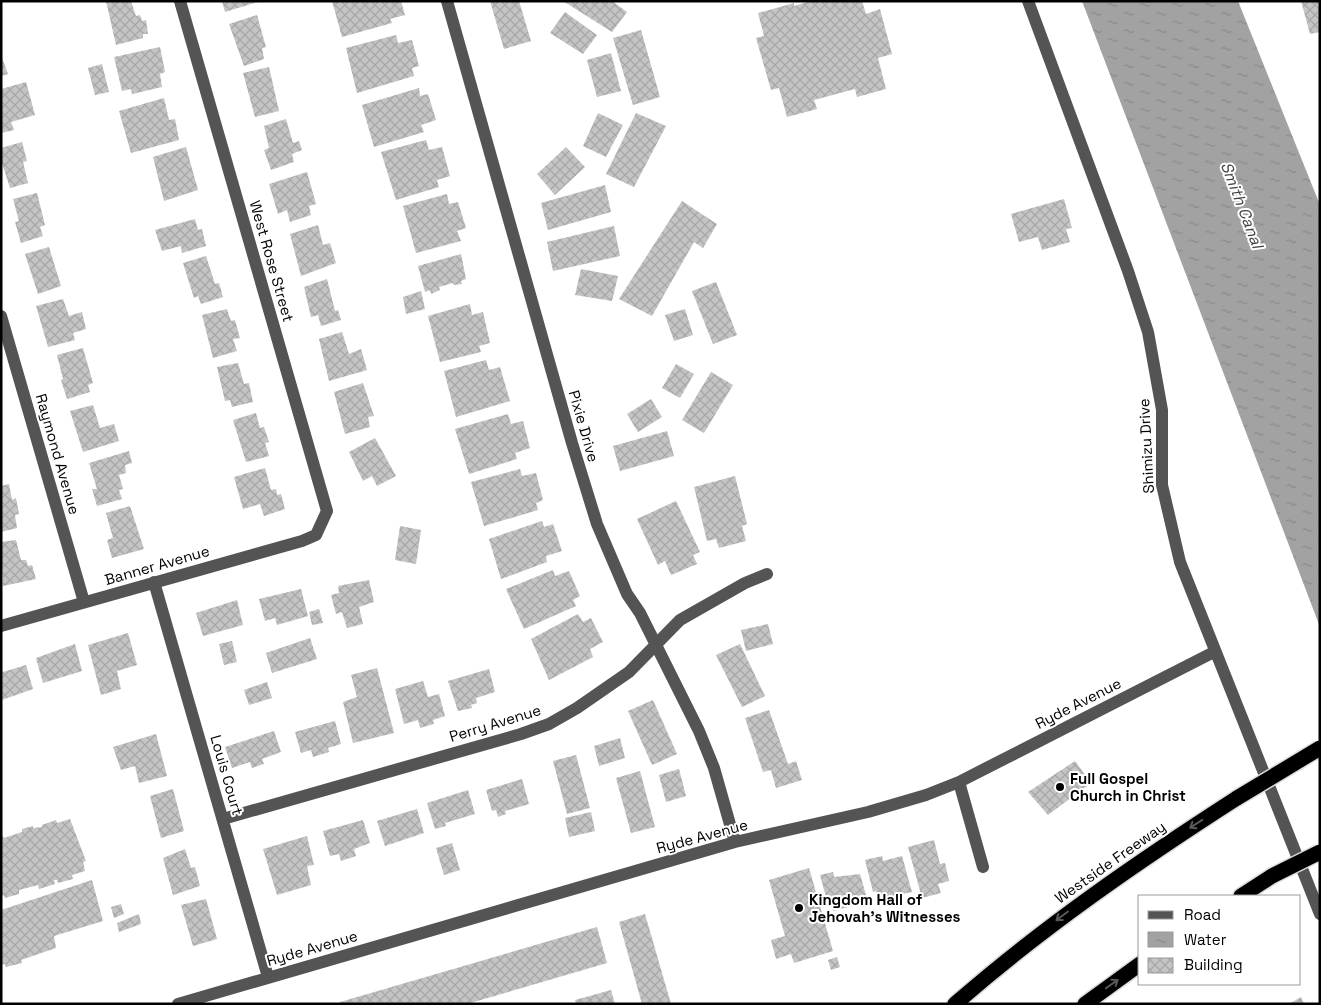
<svg xmlns="http://www.w3.org/2000/svg" width="1321" height="1005" font-family="'Space Grotesk',sans-serif">
<style>
.water{fill:url(#water-ripples)}
.building{fill:url(#building-cross-hatch)}
.lines{fill:none;stroke-linecap:round;stroke-linejoin:round}
.highway-casing{stroke:#dbdbdb;stroke-width:18}
.minor{stroke:#545454;stroke-width:12}
.highway{stroke:#000;stroke-width:15}
.highway-bridge-casing{stroke:#dbdbdb;stroke-width:18;stroke-linecap:butt}
.highway-bridge{stroke:#000;stroke-width:15}
.oneway{stroke:#595959}
.poi-dot{fill:#000;stroke:#fff;stroke-width:2}
.labels{text-anchor:middle;dominant-baseline:central;stroke-width:4;stroke-linejoin:round;paint-order:stroke}
.street-label{font-size:15px;fill:#000;stroke:#fff}
.poi-label{font-size:15px;font-weight:bold;fill:#000;stroke:#fff;text-anchor:start}
.water-label{font-size:16px;font-style:italic;fill:#434343;stroke:#fff}
</style>
<defs>
<pattern id="water-ripples" width="26" height="14" patternUnits="userSpaceOnUse" patternTransform="scale(1.25)"><rect width="26" height="14" fill="#a2a2a2"/><path d="M2 4q2-2 4 0t4 0M15 11q2-2 4 0t4 0" fill="none" stroke="#8a8a8a"/></pattern>
<pattern id="building-cross-hatch" width="8" height="8" patternUnits="userSpaceOnUse" patternTransform="scale(1.25)"><rect width="8" height="8" fill="#c4c4c4"/><path d="M0 0l8 8M0 8l8-8" fill="none" stroke="#a7a7a7"/></pattern>
</defs>
<rect width="100%" height="100%" fill="#fff"/>
<path class="water" d="M1082,1H1238L1320,205V627Z"/>
<path class="building" d="M106,1H131L136,16L140,15L142,21L146,20L148,34H143V38L116,45Z
M222,1H258V2L225,12Z
M332,1H401L405,15L390,19L392,23L342,37Z
M490,1H519L531,41L504,49Z
M563,1H612L627,12L612,32Z
M811,1H862L866,14L880,9L892,54L878,58L886,89L857,97L855,89L814,100L817,109L787,117L779,88L771,90L756,38L764,36L758,13L794,3V6Z
M1301,1H1320V32L1310,34Z
M565,12L597,35L583,54L550,33Z
M257,15L266,47L262,48L264,59L244,66L229,24Z
M641,30L660,97L633,105L613,38Z
M396,35L398,43L412,40L419,66L412,68L414,76L357,93L346,48Z
M160,47L165,72L160,74L162,87L132,94L131,89L122,91L114,57Z
M611,53L621,91L597,97L587,60Z
M1,55L8,74L1,76Z
M102,64L109,92L95,95L88,68Z
M269,67L279,111L255,117L243,73Z
M26,82L35,115L11,122L14,130L1,133V89Z
M419,88L420,96L428,94L436,120L421,125L424,132L374,147L362,105Z
M164,98L169,120L175,119L179,140L131,153L119,111Z
M598,113L623,125L606,157L583,146Z
M636,113L666,126L634,187L606,174Z
M286,119L293,143L299,141L302,150L292,154L294,162L271,170L264,150L269,148L264,126Z
M426,140L429,150L442,147L450,176L437,180L439,187L396,200L381,152Z
M22,142L27,161L23,162L28,183L10,188L1,160V148Z
M186,147L198,190L164,201L153,157Z
M566,147L585,167L555,195L537,174Z
M307,172L316,204L309,206L311,215L290,222L287,210L278,214L269,184Z
M605,185L611,212L548,230L541,203Z
M37,193L45,225L40,227L43,236L21,243L15,222L19,221L13,199Z
M447,194L449,204L458,202L466,228L457,231L461,241L416,253L403,206Z
M1064,199L1072,228L1066,229L1070,242L1042,250L1038,237L1019,242L1011,214Z
M682,201L717,224L703,248L694,242L652,316L619,299Z
M195,219L198,230L202,229L206,246L182,253L181,246L162,251L155,230Z
M318,225L323,245L330,243L336,263L301,276L290,234Z
M614,226L620,256L553,271L547,242Z
M49,247L61,286L38,294L25,254Z
M461,254L466,279L461,281L462,284L454,285L453,283L439,287L440,290L431,294L430,290L425,292L418,266Z
M206,256L215,284L219,283L223,297L201,304L198,296L194,298L183,263Z
M581,269L618,276L612,301L575,295Z
M327,279L335,311L338,310L341,320L321,326L318,315L311,317L304,287Z
M716,282L737,335L713,344L692,291Z
M421,291L425,309L406,314L403,297Z
M63,299L69,316L82,312L86,329L73,333L75,340L48,347L36,306Z
M470,304L472,315L483,312L490,343L479,346L481,352L440,362L428,316Z
M227,309L231,321L235,320L240,338L233,339L237,351L213,358L202,315Z
M685,309L693,335L674,341L665,315Z
M342,332L349,354L361,349L367,370L329,381L319,339Z
M83,348L93,383L88,385L90,392L67,399L61,380L63,379L57,355Z
M486,360L489,370L500,367L510,401L456,417L444,371Z
M238,363L244,384L249,383L253,402L232,407L230,400L225,401L217,367Z
M676,364L694,374L680,398L662,388Z
M711,372L733,385L704,433L682,420Z
M363,383L374,416L368,417L370,427L345,434L334,392Z
M651,399L662,417L638,432L627,414Z
M93,405L100,428L114,424L119,441L83,452L70,411Z
M256,413L260,428L264,427L269,442L265,443L269,456L246,462L233,420Z
M508,414L511,424L523,421L530,448L515,453L517,459L469,474L455,429Z
M667,431L674,456L620,471L613,446Z
M375,438L396,476L377,486L372,476L363,481L349,452Z
M129,451L132,463L125,465L126,473L119,475L123,489L119,490L122,499L97,506L92,489H97L89,463Z
M265,468L271,490L276,489L277,495L281,494L285,509L264,516L260,504L243,509L234,477Z
M520,469L522,476L536,473L543,500L536,503L538,510L484,526L471,482Z
M735,476L747,524L742,526L746,541L719,548L716,539L707,541L694,487Z
M9,484L12,500L16,498L19,514L15,515L17,528L1,532V486Z
M676,501L700,552L693,555L697,564L671,575L665,561L658,565L637,519Z
M130,506L144,549L112,558L107,540L113,538L106,513Z
M542,521L544,527L553,524L562,551L546,556L547,562L501,579L489,539Z
M400,526L421,530L416,564L395,560Z
M16,540L21,560H26L28,566L32,565L36,579L3,586L1,542Z
M553,570L555,576L569,571L580,596L573,600L576,606L524,629L506,589Z
M369,580L374,602L359,607L363,624L347,628L342,612L336,614L331,595L339,593L338,586Z
M301,589L308,616L277,625L275,618L265,621L259,599Z
M237,600L243,625L203,636L196,613Z
M319,609L323,623L312,625L309,612Z
M578,614L583,622L591,618L603,642L590,649L593,657L549,680L531,639Z
M768,624L773,644L746,651L741,630Z
M128,633L137,665L117,671L121,689L101,695L88,645Z
M310,638L317,659L272,673L266,653Z
M232,641L237,662L224,665L219,644Z
M75,644L82,671L43,683L36,658Z
M740,644L765,696L742,707L716,655Z
M26,665L33,689L2,700L1,668L3,672Z
M377,668L394,733L353,743L343,702L357,697L351,675Z
M489,669L495,692L476,698L477,703L471,705L472,708L458,711L448,681Z
M423,681L428,697L439,694L445,716L433,720L434,724L420,728L418,720L404,724L395,689Z
M267,682L272,698L249,705L244,690Z
M653,700L677,754L652,765L628,711Z
M769,710L788,764L796,761L802,780L776,788L771,770L763,772L745,718Z
M335,721L341,744L328,748L329,752L313,757L311,750L301,753L295,732Z
M274,731L281,752L262,759L264,764L252,768L250,762L232,768L225,747Z
M156,734L167,776L139,783L135,766L121,770L113,747Z
M620,738L625,758L599,766L594,746Z
M576,755L590,808L567,814L553,761Z
M1075,761L1091,783L1048,815L1028,792Z
M679,769L686,796L666,802L659,775Z
M640,771L655,827L631,833L616,778Z
M522,779L529,804L505,811L506,814L498,817L496,810L492,811L486,790Z
M173,789L184,831L161,838L150,796Z
M468,790L475,814L445,823L446,826L435,829L427,803Z
M417,809L424,833L385,846L377,821Z
M591,812L595,831L569,837L565,818Z
M70,819L86,861L83,862L85,871L72,875L73,879L58,883L57,880H54L55,884L39,889L38,885L19,890V894L5,898L4,895L1,896V834L4,838L22,832V829L33,826V828L42,827V825L56,820L57,823Z
M363,820L370,843L354,849L356,856L341,861L339,854L330,856L323,831Z
M307,836L314,865L307,866L311,885L277,895L263,849Z
M934,840L940,864L945,863L949,881L938,884L941,893L922,898L908,847Z
M452,843L460,870L444,875L436,848Z
M185,849L191,868L195,867L200,886L173,895L163,858Z
M882,856L883,861L902,856L912,892L897,895L898,899L879,904L876,891L873,892L865,860Z
M809,868L833,951L794,963L791,954L776,959L771,940L785,936L769,880Z
M833,872L834,877L860,874L868,902L833,911L829,896L826,897L820,875Z
M92,880L103,921L54,936L56,948L21,960L22,963L6,967L5,964L1,965V910Z
M206,899L217,939L193,946L181,905Z
M121,904L124,914L114,918L111,907Z
M139,914L141,924L119,932L117,923Z
M645,914L671,1004H642L619,922Z
M597,927L607,963L467,1004H340V1002Z
M837,957L840,967L831,970L828,960Z
M611,990L615,1004H576L575,1000Z
M1301,997L1304,1004H1289Z"/>
<g class="lines">
<g class="highway-casing">
<path id="highway" d="M1241,896L1272,876
M955,1004C1043,927 1139,861 1237,798
M1085,1004L1140,964"/>
</g>
<path class="minor" d="M447,1L572,443L597,524L627,594L640,613L699,731L714,768L735,842
M1028,1L1128,271L1148,332L1162,410V485L1180,562L1320,914
M1,316L84,602
M154,582L268,977
M1,626L302,541L316,535L327,511L180,1
M959,782L983,867
M223,819L521,734L549,724L577,708L629,672L680,620L745,583L767,574
M178,1004L735,842L868,812L926,795L959,782L1214,652"/>
<use href="#highway" class="highway"/>
<g class="highway-bridge-casing">
<path id="highway-bridge" d="M1237,798L1320,748
M1272,876L1320,852"/>
</g>
<use href="#highway-bridge" class="highway-bridge"/>
</g>
<defs><path id="oneway-shaft" d="M-6 0H5M1.5-3L5.5 0L1.5 3" fill="none" stroke-width="1.6" stroke-linecap="round" stroke-linejoin="round" transform="scale(1.25)"/></defs>
<g class="oneway">
<use href="#oneway-shaft" transform="translate(1196 824) rotate(147)"/>
<use href="#oneway-shaft" transform="translate(1062 916) rotate(143)"/>
<use href="#oneway-shaft" transform="translate(1112 984) rotate(-35)"/>
</g>
<g class="poi-dot">
<circle cx="1060" cy="787" r="5"/>
<circle cx="799" cy="908" r="5"/>
</g>
<g class="labels">
<g class="street-label">
<text transform="translate(272 261) rotate(74)">West Rose Street</text>
<text transform="translate(584 426) rotate(74)">Pixie Drive</text>
<text transform="translate(1146 446) rotate(-93)">Shimizu Drive</text>
<text transform="translate(58 454) rotate(74)">Raymond Avenue</text>
<text transform="translate(157 565) rotate(-16)">Banner Avenue</text>
<text transform="translate(1078 703) rotate(-27)">Ryde Avenue</text>
<text transform="translate(495 723) rotate(-17)">Perry Avenue</text>
<text transform="translate(227 775) rotate(74)">Louis Court</text>
<text transform="translate(702 836) rotate(-15)">Ryde Avenue</text>
<text transform="translate(1110 862) rotate(-35)">Westside Freeway</text>
<text transform="translate(312 948) rotate(-16)">Ryde Avenue</text>
</g>
<g class="poi-label">
<text x="1070" y="778">Full Gospel<tspan x="1070" dy="17">Church in Christ</tspan></text>
<text x="809" y="899">Kingdom Hall of<tspan x="809" dy="17">Jehovah's Witnesses</tspan></text>
</g>
<g class="water-label">
<text transform="translate(1242 205) rotate(69)">Smith Canal</text>
</g>
</g>
<rect width="1321" height="1005" fill="none" stroke="#000000" stroke-width="5"/>
<rect x="1138" y="895" width="162" height="90" fill="#ffffff" stroke="#999999"/>
<rect x="1148" y="911" width="25" height="8" fill="#545454" stroke="#999999"/>
<text x="1184" y="920" font-size="15" fill="#000000">Road</text>
<rect x="1148" y="932" width="25" height="15" fill="url(#water-ripples)" stroke="#999999"/>
<text x="1184" y="945" font-size="15" fill="#000000">Water</text>
<rect x="1148" y="958" width="25" height="15" fill="url(#building-cross-hatch)" stroke="#999999"/>
<text x="1184" y="970" font-size="15" fill="#000000">Building</text>
</svg>
